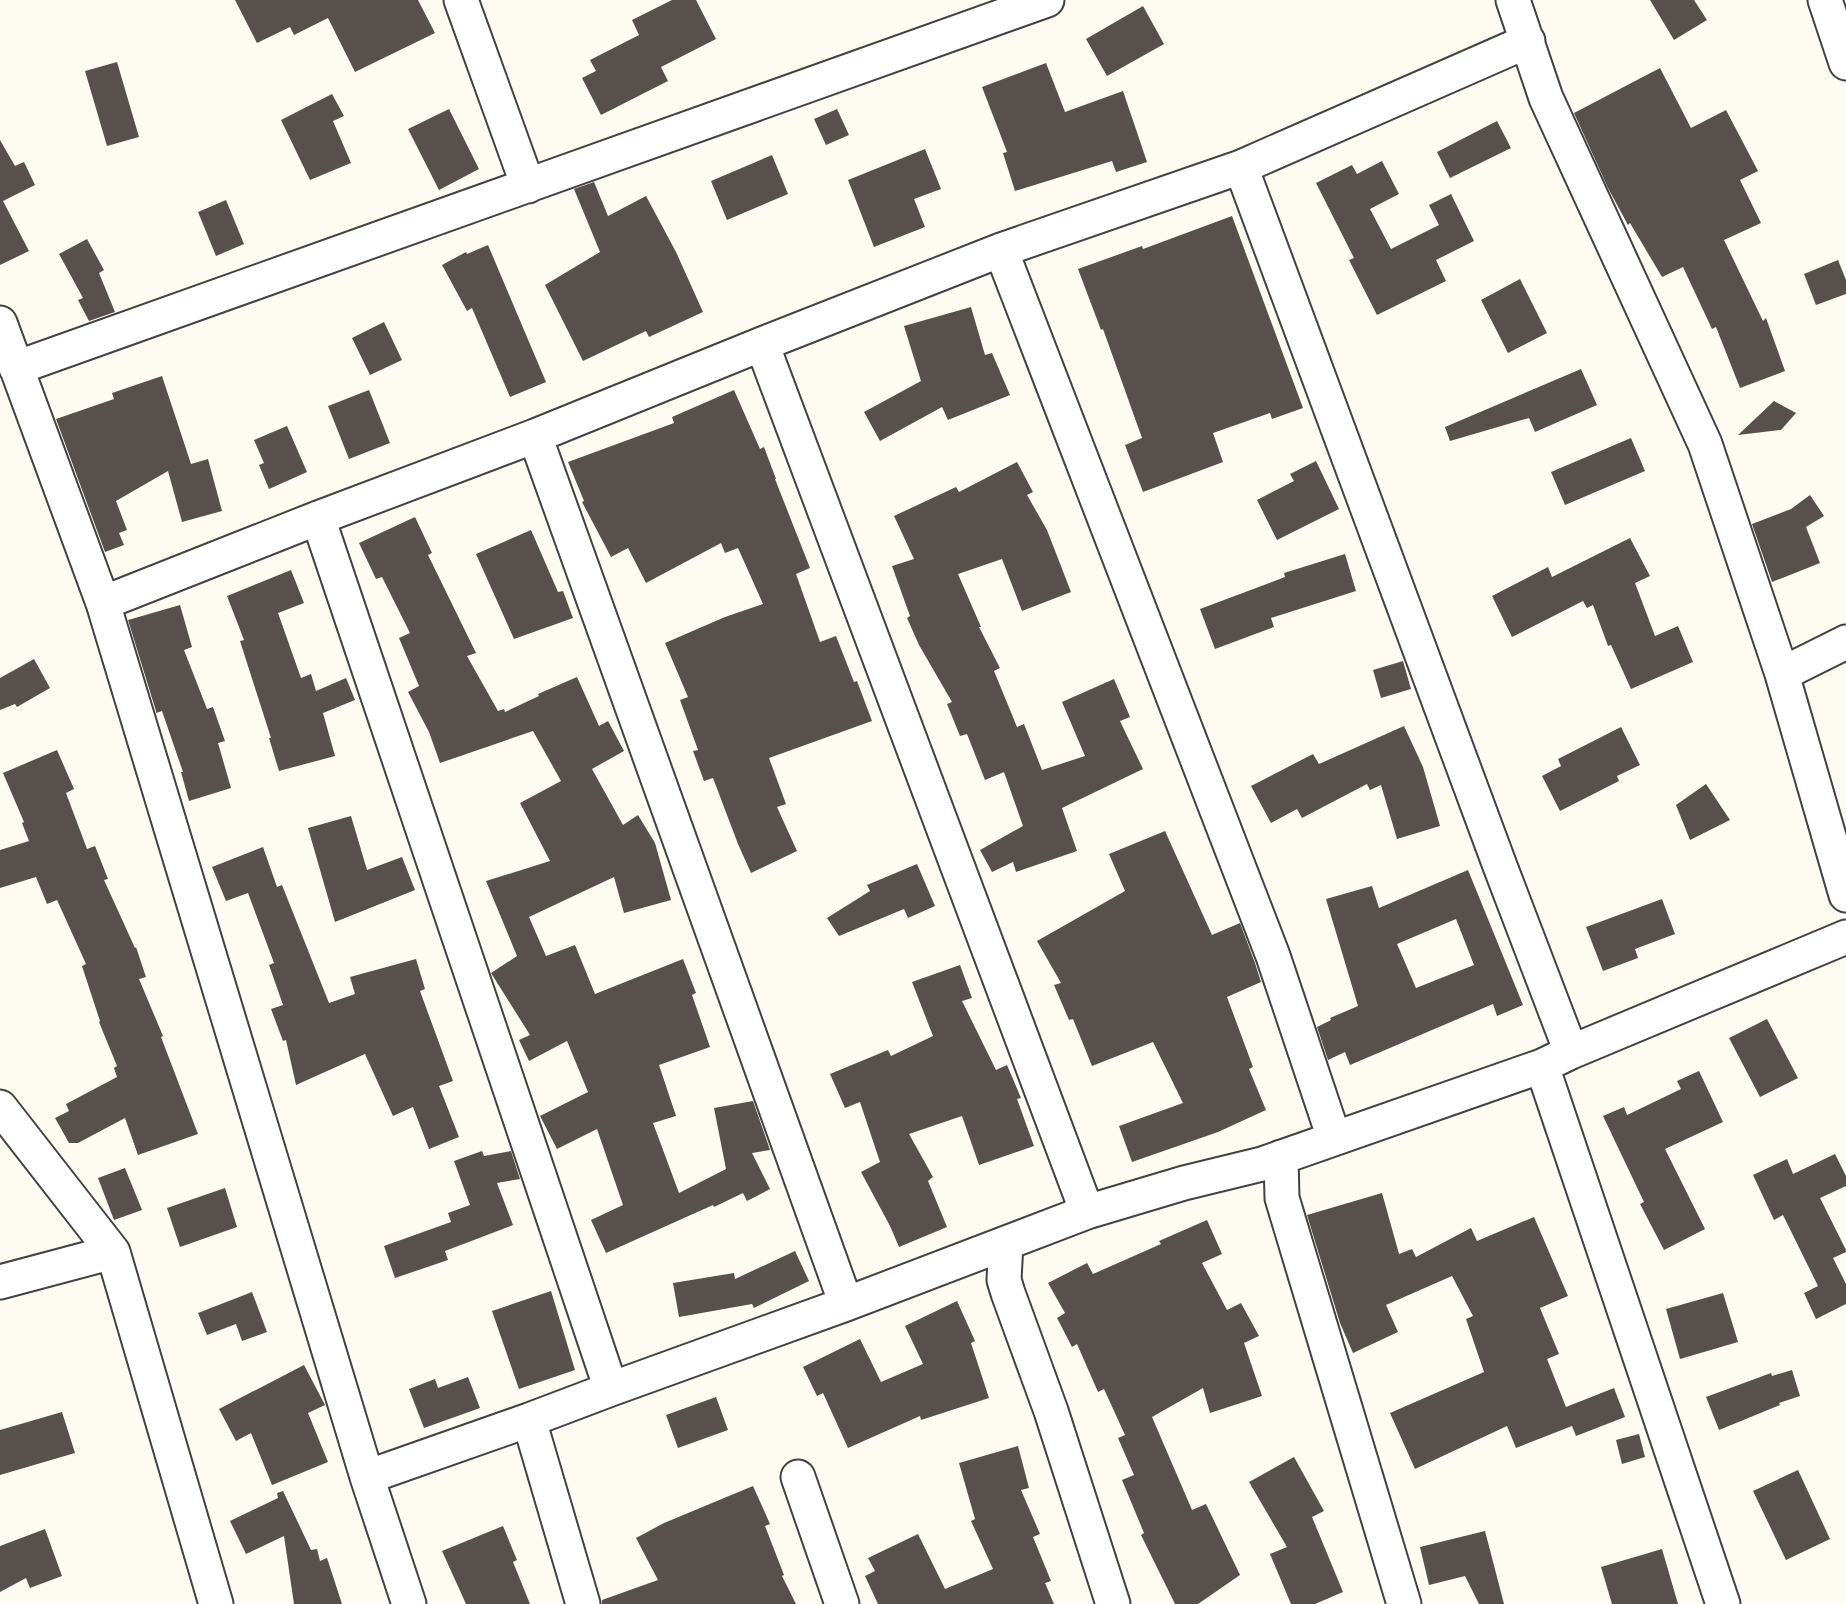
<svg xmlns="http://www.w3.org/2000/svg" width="1846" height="1604" font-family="Georgia,serif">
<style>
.building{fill:#57504c;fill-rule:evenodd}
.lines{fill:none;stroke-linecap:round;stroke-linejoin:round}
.street-casing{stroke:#424242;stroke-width:37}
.street{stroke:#fff;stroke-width:33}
</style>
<rect width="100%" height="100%" fill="#fefbf2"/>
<path class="building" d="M235,0H418L435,33L355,72L328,18L294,35L290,27L257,43Z
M672,0H696L716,39L661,67L668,81L601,115L582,78L596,71L590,60L639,35L632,20Z
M1650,0H1694L1707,20L1674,40Z
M1143,6L1164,44L1107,76L1086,39Z
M117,62L139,137L107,146L85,71Z
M1046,63L1065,112L1123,91L1147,162L1116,172L1112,161L1015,191L1003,153L1007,152L982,87Z
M1660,68L1691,128L1726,110L1758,171L1740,180L1761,223L1724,240L1763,321L1766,318L1785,371L1740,388L1716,327L1712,329L1683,267L1662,277L1630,223L1628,225L1608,188L1574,113Z
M332,94L344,116L333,121L351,163L310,180L281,120Z
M449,109L479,169L439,190L408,129Z
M837,109L849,135L826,145L814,119Z
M1497,121L1511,148L1450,178L1437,152Z
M0,140L15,166L24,162L35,185L3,201L29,251L0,265Z
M925,149L941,189L914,199L925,227L874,247L848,180Z
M772,155L788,194L727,220L711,181Z
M1382,161L1399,194L1370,209L1391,249L1439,225L1429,205L1451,194L1474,241L1436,260L1446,281L1377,315L1349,260L1354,258L1316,183L1352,165L1357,174Z
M594,182L608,216L646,196L676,252L703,312L649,337L646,331L583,361L545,285L600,252L574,189Z
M226,200L244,244L216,256L198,212Z
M1232,216L1303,408L1272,419L1270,413L1213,433L1223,462L1143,492L1125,445L1142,438L1103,329L1101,330L1078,269L1142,246L1143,249Z
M87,239L104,270L99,273L115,312L89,321L78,300L83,298L59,254Z
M488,245L546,382L510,397L472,308L467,311L442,265L466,252L467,254Z
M1838,260L1846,280V294L1816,305L1804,274Z
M1520,279L1547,333L1508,353L1481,300Z
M971,307L985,355L992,353L1010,395L948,420L942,407L880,441L864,412L921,381L904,326Z
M384,322L402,360L370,375L352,338Z
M1581,369L1597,405L1535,432L1529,418L1450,441L1445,427Z
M162,376L191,464L208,459L222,511L182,522L168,471L116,501L127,530L119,533L124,545L105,552L56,419L114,399L112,393Z
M369,390L390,443L349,459L328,406Z
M734,390L760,449L764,447L776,479H775L810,568L796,574L820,642L836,636L854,682L857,681L872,721L769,758L786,804L777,807L797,851L751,873L738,844L713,778L704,781L693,751L698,750L680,700L688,697L665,643L725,617L763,604L738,548L725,553L721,543L646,583L628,548L611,557L582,502L584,501L568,462L674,423L672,417Z
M1774,401L1796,413L1781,430L1738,435Z
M287,426L307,472L269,489L259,465L264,463L254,440Z
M1631,438L1645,471L1565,505L1551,472Z
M1316,461L1339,509L1277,540L1257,500L1294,481L1290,474Z
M1017,462L1033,492L1027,495L1047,530L1071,592L1022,611L1002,559L958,574L981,627H979L1000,668L994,671L1017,727L1024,724L1042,770L1085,756L1062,702L1114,679L1130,717L1120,721L1143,769L1062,808L1077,851L1016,872L1013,862L992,872L980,850L1023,826L1004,772L985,780L967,734L960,736L947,704L952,702L919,645L907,618L910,616L892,566L914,559L894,516L956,487L959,492Z
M1810,495L1824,516L1806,527L1820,563L1772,582L1752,524L1791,509Z
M415,517L432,553L428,555L476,653L467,656L498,711L504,709L505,712L539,696L538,694L577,677L599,726L608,721L624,751L592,769L623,825L638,815L655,843L671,900L624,913L614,877L529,917L546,956L575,945L595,994L683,959L696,993L692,995L710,1047L659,1065L676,1116L653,1123L679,1193L726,1169L714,1108L753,1101L768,1144L770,1150L752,1153L770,1189L747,1201L743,1193L714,1207L713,1205L606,1253L591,1220L623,1205L597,1129L557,1149L540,1116L588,1092L567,1041L529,1061L519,1040L530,1035L491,973L517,956L486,881L550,861L520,803L561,781L533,731L440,763L429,732L408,692L419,686L399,638L410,633L382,577L376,579L359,543Z
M531,530L558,592L563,591L573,618L514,639L476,554Z
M1630,538L1650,576L1635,583L1655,636L1678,626L1693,662L1631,689L1611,645L1608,646L1593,605L1587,608L1583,601L1512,637L1492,596L1548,567L1552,577Z
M1345,554L1356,591L1271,618L1274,627L1215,649L1200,609L1285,577L1284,573Z
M291,570L304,603L278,613L301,678L311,674L316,691L346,678L355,700L323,713L335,756L279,771L269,738H271L240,641L244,640L227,596Z
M180,605L192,647L184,650L207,709L213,707L225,741L218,743L231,788L189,801L181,772H183L162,711L156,713V711L128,620Z
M34,659L50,688L17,707L15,704L0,710V678Z
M1403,661L1411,689L1381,698L1373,670Z
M1404,726L1423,767L1440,826L1397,839L1381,785L1370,790L1367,784L1302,818L1297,809L1271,823L1251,786L1313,754L1319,764Z
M1621,727L1640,765L1617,776L1619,781L1560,811L1542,776L1561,766L1558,759Z
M57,750L74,789L66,793L87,849L95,846L108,879L104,880L135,948L136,947L146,977L139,979L163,1036L161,1037L198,1134L138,1155L125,1118L78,1143H69L55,1118L69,1111L66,1104L117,1077L114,1068L117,1066L99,1022L100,1021L82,966L86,964L57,900L47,904L36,877L0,888V850L29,841L22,823L24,822L3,773Z
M1706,784L1730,820L1690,840L1676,805Z
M351,816L367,870L402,857L415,890L335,922L308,828Z
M1165,831L1212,935L1240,923L1255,963L1261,982L1227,997L1253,1067L1249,1069L1266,1110L1218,1132L1132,1162L1119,1126L1183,1103L1153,1042L1092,1066L1073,1019L1069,1020L1054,985L1061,983L1037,941L1125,891L1109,854Z
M263,847L277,887L282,885L329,1003L355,994L350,977L416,959L425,989L420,991L453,1081L439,1086L459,1137L429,1149L413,1107L393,1116L365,1054L296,1085L286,1040L283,1041L271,1009L283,1005L269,965L274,963L248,893L226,901L212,867Z
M917,864L935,906L908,918L904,909L839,936L827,918L870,891L867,885Z
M1468,870L1523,1005L1497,1016L1493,1004L1350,1065L1345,1052L1328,1060L1317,1027L1331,1020L1330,1018L1358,1006L1326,899L1372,886L1379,908ZM1456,919L1474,965L1416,988L1397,944Z
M1662,899L1675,934L1635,949L1638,958L1603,971L1586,927Z
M960,965L972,998L962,1001L996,1070L1007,1065L1021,1098L1017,1099L1034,1146L979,1165L962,1116L909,1134L933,1177L928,1181L947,1227L899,1247L890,1226L861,1172L880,1162L860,1102L845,1108L830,1074L888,1050L891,1056L933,1036L912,982Z
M1767,1019L1798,1078L1760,1097L1729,1038Z
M1699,1071L1723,1122L1665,1149L1705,1229L1664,1250L1640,1204L1644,1202L1603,1116L1624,1107L1627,1115L1681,1089L1677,1081Z
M482,1151L484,1156L511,1151L520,1179L497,1183L513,1225L445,1251L448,1260L395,1278L384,1246L451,1222L448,1213L470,1205L454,1161Z
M1835,1154L1846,1176V1186L1820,1198L1846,1250V1252L1833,1258L1846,1284V1304L1816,1319L1804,1293L1818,1286L1783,1215L1774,1220L1753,1175L1787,1159L1793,1174Z
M125,1168L142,1210L114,1220L98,1178Z
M225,1188L237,1227L180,1247L167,1208Z
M1382,1193L1399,1254L1412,1249L1416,1257L1471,1228L1477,1241L1534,1217L1568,1296L1540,1308L1559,1354L1547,1359L1566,1407L1614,1388L1625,1417L1576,1436L1572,1426L1516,1448L1507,1426L1415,1469L1390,1413L1484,1372L1466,1319L1473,1316L1452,1276L1386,1305L1398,1332L1353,1353L1340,1323L1307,1215Z
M1207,1220L1222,1254L1202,1263L1227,1310L1241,1303L1259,1336L1244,1343L1262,1396L1210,1413L1203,1388L1152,1417L1192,1510L1206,1504L1240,1575L1198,1604H1175L1141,1535L1144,1533L1122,1480L1134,1475L1118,1438L1125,1435L1104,1389L1098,1392L1077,1344L1072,1347L1057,1318L1065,1313L1048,1283L1087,1263L1093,1274L1161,1244L1159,1241Z
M795,1251L809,1281L754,1308L752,1304L679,1317L673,1283L734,1273L735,1279Z
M551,1291L575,1370L519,1389L492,1311Z
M252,1292L267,1332L242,1341L236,1324L207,1335L198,1313Z
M1723,1293L1738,1342L1680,1359L1666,1309Z
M957,1301L975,1341L971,1343L989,1398L921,1420L920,1416L848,1448L823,1393L817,1396L803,1367L860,1339L881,1382L923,1364L905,1326Z
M304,1365L325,1405L308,1413L328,1462L272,1485L251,1433L236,1441L219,1409Z
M1792,1370L1800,1396L1779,1403L1780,1405L1719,1430L1706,1397L1771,1373L1772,1376Z
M468,1377L480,1408L424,1428L409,1389L435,1379L438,1388Z
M716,1397L728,1430L678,1448L666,1415Z
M62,1412L75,1453L0,1475V1430Z
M1639,1434L1645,1457L1622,1464L1616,1440Z
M1018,1446L1029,1488L1021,1490L1040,1534L1033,1537L1051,1581L1045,1583L1054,1604H878L865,1576L875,1571L868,1558L918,1534L945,1589L993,1569L971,1521L975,1519L959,1463Z
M1294,1457L1324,1511L1312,1517L1343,1592L1315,1604H1291L1270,1554L1287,1547L1249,1482Z
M1798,1470L1830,1539L1786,1560L1753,1491Z
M753,1486L770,1524L765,1526L784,1575L782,1576L796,1604H602V1600L658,1580L636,1538L664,1523Z
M283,1491L311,1550L317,1549L320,1561L327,1558L342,1604H294L284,1536L246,1554L230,1521L278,1498L277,1493Z
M503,1526L517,1560L513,1562L530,1604H466L442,1551Z
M45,1529L62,1576L30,1588L26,1578L0,1592V1546Z
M1485,1531L1504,1604H1479L1465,1576L1429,1585L1420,1547Z
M1662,1549L1678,1604H1612L1601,1567Z"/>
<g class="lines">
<g class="street-casing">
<path id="street" d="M461,0L528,186
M1513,0L1546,98L1705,444L1782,674L1846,895
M1825,0L1846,63
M1241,167L1500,866L1571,1052
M1001,250L1273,956L1334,1138
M0,323L103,603L367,1477L529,1420L611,1389L846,1304L1087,1212L1184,1183L1262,1164L1542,1066L1571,1052L1846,937
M762,344L1087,1212
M16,368L1047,0
M535,436L846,1304
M318,518L611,1389
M103,603L318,518L535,436L762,344L1001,250L1241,167L1528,41
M1782,674L1846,642
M1542,1066L1723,1604
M0,1107L113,1252L216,1604
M1281,1157L1282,1198L1404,1604
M1006,1243L1004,1280L1008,1293L1051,1411L1113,1604
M0,1282L113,1252
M529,1420L583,1604
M367,1477L409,1604
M798,1477L842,1604"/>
</g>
<use href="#street" class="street"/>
</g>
</svg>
